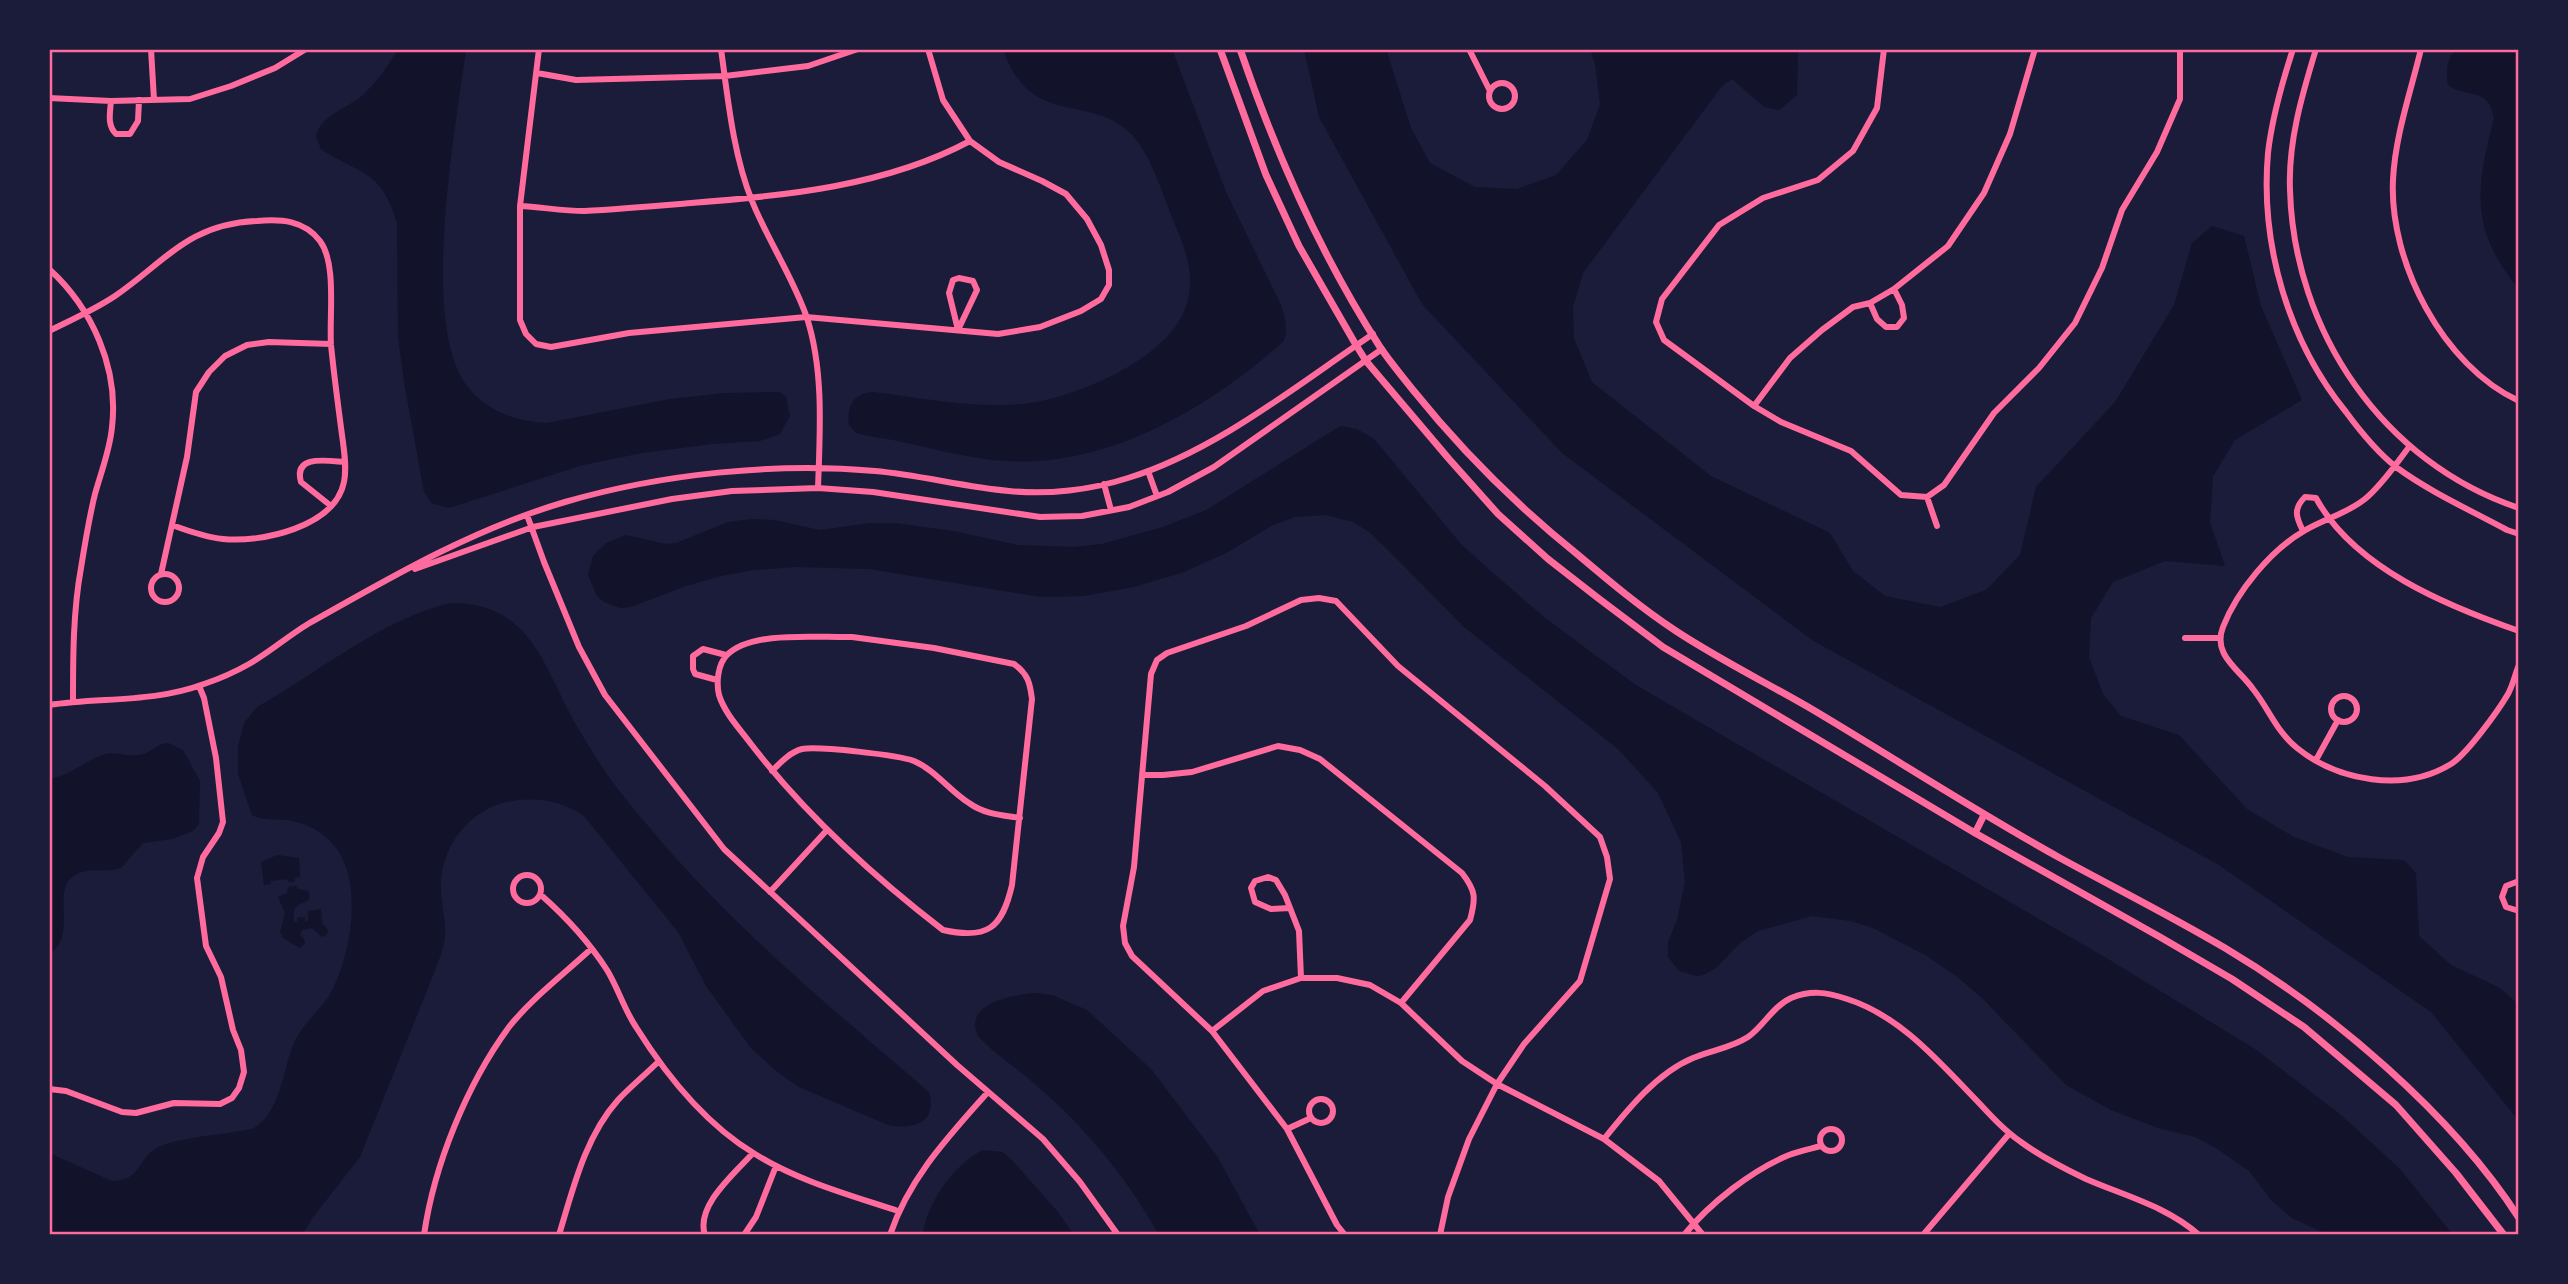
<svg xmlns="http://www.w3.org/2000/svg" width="2568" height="1284" font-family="Montserrat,sans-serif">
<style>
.water{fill:#12122b}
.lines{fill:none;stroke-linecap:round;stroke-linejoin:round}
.minor{stroke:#ff6b9d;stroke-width:6}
.tertiary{stroke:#ff6b9d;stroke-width:7}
.neatline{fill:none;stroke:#ff6b9d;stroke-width:2.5}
</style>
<rect width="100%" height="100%" fill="#1b1b3a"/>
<path class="water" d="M398,49H466C456,127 419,323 467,386C486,411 517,422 547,423L670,399L724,393L780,392L786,397L790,416L780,434L760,441L712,444L642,453L583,465L449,508L431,503L424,492L404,382L398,336L397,223C381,169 362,176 321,149L316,136C321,114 350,108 365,93C378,80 389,65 398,49Z
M1003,49H1072L1078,51L1098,49H1172L1226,192L1281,305C1285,318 1288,328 1284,341C1205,411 1101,472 992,460C960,456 929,448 898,441C884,438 870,437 856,433L849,425C847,406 852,395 872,392C925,398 983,411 1036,402C1086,393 1177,354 1188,299C1194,273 1186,251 1176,227C1164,199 1153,158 1133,136C1091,91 1031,131 1003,49Z
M1304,49H1386L1411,128L1430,163L1475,187L1517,189L1556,175L1587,140L1600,104L1595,64L1590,49H1796L1798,54L1797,95L1779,110L1764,107L1732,79L1722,86L1583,273L1573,307L1574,338L1592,382L1711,476L1830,533L1853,571L1885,596L1940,607L1986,590L2020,555L2036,487L2115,402L2174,305L2192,243L2212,226L2244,236L2261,306L2302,400L2235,440L2213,476L2210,522L2225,566L2165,561L2113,582L2091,618L2089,657L2103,694L2121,716L2179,735L2247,809L2294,837L2348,857L2404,860L2416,873L2419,936L2451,965L2500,988L2519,1005V1121L2431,1012L2219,865L1812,640L1562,453L1422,304L1319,117Z
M2456,49H2519V289C2469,229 2476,189 2494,118C2488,86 2468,99 2448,85C2446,70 2446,61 2456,49Z
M1340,426L1357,429L1374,439L1461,544L1492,572L1544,617L1599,658L1636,685L1689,716L2108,959L2255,1049L2341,1115L2399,1168L2453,1235H2328L2292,1218L2272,1201L2249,1171L2216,1148L2195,1137L2158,1128L2111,1110L2066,1085L1983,999L1956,976L1927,956L1873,928L1851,921L1812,916L1758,931L1740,943L1716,968L1703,975L1697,976L1679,971L1668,957V942L1677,920L1685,883L1681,842L1658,793L1619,750L1464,627L1389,551L1369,532L1353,522L1326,515L1295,517L1273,525L1228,552L1184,572L1134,587L1084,596L1041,597L869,569L796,567L754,570L721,576L686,586L631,607L621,608L604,602L597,596L588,575L593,556L606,543L626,535L666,544L676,543L728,522L752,519L774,520L820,530L870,523H895L953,531L1018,545L1073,547L1102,544L1163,527L1206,510Z
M450,603C522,602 540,653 567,708C577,728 590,748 602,767C621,795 644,821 665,846C745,937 837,1013 929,1092C938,1123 913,1130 888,1125L799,1087L776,1071L750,1047L706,986L678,932L584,816C562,801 539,797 512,801C497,803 486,809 474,818C453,834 440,862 441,888C441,905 446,920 445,937C444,947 440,957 436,968L360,1157L313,1217L302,1235H57L49,1230V1153L112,1181C143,1181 138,1154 161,1146C181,1138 207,1136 228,1133C236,1131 247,1131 254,1128C281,1113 283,1067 294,1043C302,1025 318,1012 329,996C351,958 363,886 337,849C324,831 303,821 283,820C271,819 263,821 252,815L238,774V747L244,723L257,707C318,673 382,619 450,603Z
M168,743L183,750L200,781L199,824L193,831L172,839L143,843L121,868C107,873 91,867 77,874C48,887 80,934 49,954V779C66,778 86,760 105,754C116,751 128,757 138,755C152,754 153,745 168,743Z
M277,855L299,858L300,877L295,878V882H288L287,879L271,881V884L264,885L261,862Z
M296,886L298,889L308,891L310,896L308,901L300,904L294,909V922H297V918L305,917V921H308V911L321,909L322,923L328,930L327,935L322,937L312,928L302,930L300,935L304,939L305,944L300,948L283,938L280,932L285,913L278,897L287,893L288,887Z
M1035,993L1052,995L1087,1010L1151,1069L1217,1156L1260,1235H1159C1128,1179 1085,1127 1036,1085C1018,1068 995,1055 978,1036C963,1003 1013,995 1035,993Z
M983,1150L1002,1152L1010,1158L1058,1212L1074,1235H923C925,1205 956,1162 983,1150Z"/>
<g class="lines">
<path class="minor" d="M151,49L154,100
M539,49L520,206V320L526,334L536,344L551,347L629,333L806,317L998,334L1040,327L1081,311L1101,299L1109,285V270L1101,245L1087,219L1066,194L1042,181L999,162L970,141L943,100L928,49
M721,49C728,99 733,154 752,201C768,241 793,277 807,318C824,371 820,432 818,488
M1469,49L1490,91
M1884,49L1877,108L1853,151L1818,180L1763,198L1719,225L1662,299L1656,322L1664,340L1754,406L1781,422L1851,451L1901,495L1927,497L1944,485L1994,413L2039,368L2075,323L2102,268L2122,210L2157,152L2180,99V49
M2293,49C2282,83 2272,117 2268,153C2260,244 2288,341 2346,412C2360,431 2377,452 2396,467C2430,492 2470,510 2507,530L2519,534
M2316,49C2302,95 2288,142 2290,190C2294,331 2383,463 2519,508
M2421,49C2411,91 2395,136 2393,180C2389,262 2443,366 2519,401
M537,73L576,80L725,76L808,66L858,49
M1489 96a13 13 0 1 1 26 0a13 13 0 1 1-26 0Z
M49,98L111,101L190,99L231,86L275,68L306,49
M111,101C110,113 107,125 116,134H130L138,121L139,100
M520,206C541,207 563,211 584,211C620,209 655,206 691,203C785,196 886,186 970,141
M49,269C92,308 119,368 112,427C110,450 101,472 95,494C89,518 85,543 81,568C73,612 73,657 73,701
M959,278L973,281L977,290L958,330L949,293L953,280Z
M1870,303L1877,319L1886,327H1897L1904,318L1902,305L1894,289
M49,331C71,320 94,310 115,296C166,261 188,224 257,221C281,219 304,220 320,241C337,264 329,316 331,345C334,375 338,405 342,435C344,450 347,467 344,482C335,527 261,543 223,539C205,537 188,531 172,525
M1754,406L1790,358L1822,330L1853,307L1870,303L1894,289L1948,246L1984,193L2010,134L2035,49
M2409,447C2396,464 2382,485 2365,499C2346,514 2324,519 2304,531C2271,550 2237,591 2223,627C2212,655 2239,669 2253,689C2269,709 2276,731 2297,748C2338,781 2404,793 2451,764C2467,754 2498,711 2508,694C2513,685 2515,674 2519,665
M1148,471L1157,496
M1104,484L1111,510
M1927,497L1937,526
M331,506L301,482C293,454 328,461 345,462
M527,515L544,562L579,647L605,695L724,849L957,1065L1043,1139L1080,1182L1118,1235
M2303,531C2296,517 2293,509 2305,497L2316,498C2354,568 2447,606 2519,631
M415,569L533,527L672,499L732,491L818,488L873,492L1040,517L1082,516L1129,507L1168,492L1214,467L1382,349
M151 588a14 14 0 1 1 28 0a14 14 0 1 1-28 0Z
M161,574L187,457L196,392L209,372L225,356L247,345L269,342L331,344
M852,637L934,648L1014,664C1028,674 1030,683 1032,699L1012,885C1002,928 988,940 943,930C873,876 805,814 751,744C740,729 725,714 719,695C716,682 718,664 727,655C752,630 819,638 852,637Z
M2185,638H2220
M717,680L695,674L693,669V656L703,649L726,655
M2331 709a13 13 0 1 1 26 0a13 13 0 1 1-26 0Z
M49,705C101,697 153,703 204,684C219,679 235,672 249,664C270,652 288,636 308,624C391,577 473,529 565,502C661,474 775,462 875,471C920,475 964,487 1009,491C1048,495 1091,490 1128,478C1216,451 1297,385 1373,334
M2316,760L2338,720
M772,771C780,763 790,752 802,749C818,746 898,755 914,761C935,770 950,791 969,803C984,814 1001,815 1020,818
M1142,775H1163L1192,772L1278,746L1300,750L1320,759L1462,873C1476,891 1476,898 1470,920L1401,1003
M513 889a14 14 0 1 1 28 0a14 14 0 1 1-28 0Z
M2519,881L2506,886L2502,897L2506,907L2519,911
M770,892L827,830
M541,895C566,917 589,942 607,970C618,988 624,1009 636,1027C666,1075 705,1124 755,1154C798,1181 850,1195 898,1211
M1290,908L1271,909L1255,902L1251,888L1255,881L1268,877L1276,880L1285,895L1299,931L1301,978
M1212,1031L1263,991L1301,978H1337L1370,985L1401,1003L1462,1061L1497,1084L1604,1139L1659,1181L1703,1235
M49,1089L66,1091L122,1112L136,1113L174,1103L220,1104L232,1098L239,1088L244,1072L241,1050L233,1030L221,977L206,946L197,878L203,857L219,833L223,822L216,758L204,698L199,686
M1309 1111a12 12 0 1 1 24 0a12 12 0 1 1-24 0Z
M1820 1140a11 11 0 1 1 22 0a11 11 0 1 1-22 0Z
M1287,1129L1311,1118
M1604,1139C1628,1109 1657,1073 1693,1058C1712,1050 1731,1048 1748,1037C1763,1027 1773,1006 1791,998C1811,990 1826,992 1847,999C1901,1016 1940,1063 1979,1103C1992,1117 2005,1131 2021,1142C2041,1157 2063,1168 2086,1179C2125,1196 2166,1206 2199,1235
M424,1235C434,1165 467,1084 509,1027C532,998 564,974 591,949
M559,1235C573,1189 585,1137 618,1100C630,1087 645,1075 658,1062
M705,1235C695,1206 735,1173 753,1153
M744,1235L756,1217L776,1166
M890,1235C909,1178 949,1136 988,1092
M1345,1235L1337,1225L1287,1129L1212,1031L1132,956L1125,943L1123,926L1134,867L1151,674L1157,660L1167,653L1246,626L1301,600L1319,598L1336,601L1398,666L1545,786L1600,837L1607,857L1610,879L1580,981L1524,1044L1497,1084L1469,1139L1448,1197L1440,1235
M1518,1235H1529
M1684,1235C1709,1204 1752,1170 1789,1155C1799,1151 1810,1149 1821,1146
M1923,1235L2009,1134"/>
<path class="tertiary" d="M1220,49L1266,175L1299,246L1356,345L1366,361L1449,459L1498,514L1548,559L1598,598L1663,647L1975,833L2160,937L2232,979L2304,1027L2396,1105L2456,1173L2504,1235
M1240,49C1276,154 1320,254 1380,347C1390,362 1402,376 1413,390C1462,451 1516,505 1577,554C1609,581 1641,608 1676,631C1720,660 1769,684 1815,711C1897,760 1977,812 2060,858C2115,888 2171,916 2225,948C2331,1011 2452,1114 2519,1218
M1975,833L1984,815"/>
</g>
<rect width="2568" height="1284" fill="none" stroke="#1b1b3a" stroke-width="102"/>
<rect x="51" y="51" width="2466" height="1182" class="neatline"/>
</svg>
